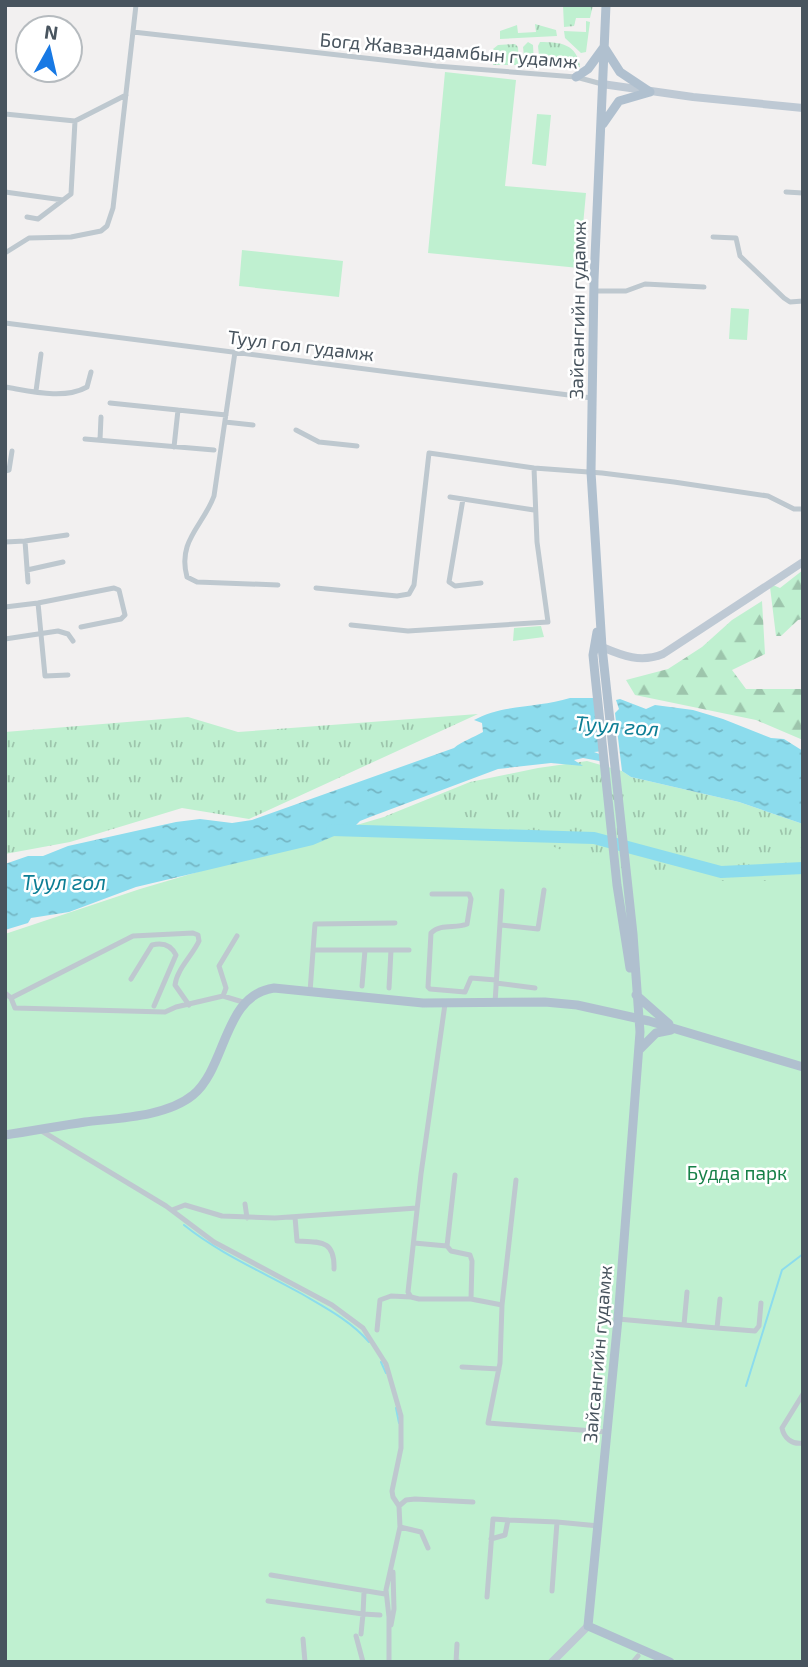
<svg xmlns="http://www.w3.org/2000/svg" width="808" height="1667" font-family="'Exo 2',sans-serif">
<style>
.grass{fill:url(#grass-tufts)}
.forest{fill:url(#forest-firs)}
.green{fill:#bff0d0}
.water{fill:url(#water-ripples)}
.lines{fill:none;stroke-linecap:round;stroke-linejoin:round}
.stream{stroke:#8cdced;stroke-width:2}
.river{stroke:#8cdced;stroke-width:12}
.street{stroke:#bec8cf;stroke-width:5}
.secondary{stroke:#bec9d4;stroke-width:8}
.primary{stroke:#b0c0cf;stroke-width:9}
.labels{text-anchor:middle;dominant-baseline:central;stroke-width:5;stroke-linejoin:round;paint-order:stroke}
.street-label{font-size:19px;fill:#48545e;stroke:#fff}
.park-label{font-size:19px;fill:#178048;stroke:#fff}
.water-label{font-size:21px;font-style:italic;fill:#0d7e95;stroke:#fff}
</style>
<defs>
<pattern id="grass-tufts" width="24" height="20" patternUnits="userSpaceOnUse" patternTransform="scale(1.75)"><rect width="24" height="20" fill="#bff0d0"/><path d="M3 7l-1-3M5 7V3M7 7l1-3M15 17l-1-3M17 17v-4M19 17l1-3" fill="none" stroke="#9dc5ac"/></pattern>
<pattern id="forest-firs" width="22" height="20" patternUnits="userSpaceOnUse" patternTransform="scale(1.75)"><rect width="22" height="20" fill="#bff0d0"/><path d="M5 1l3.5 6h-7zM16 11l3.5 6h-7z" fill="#9dc5ac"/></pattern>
<pattern id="water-ripples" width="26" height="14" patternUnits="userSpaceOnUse" patternTransform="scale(1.75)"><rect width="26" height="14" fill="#8cdced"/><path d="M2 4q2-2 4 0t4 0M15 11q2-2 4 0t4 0" fill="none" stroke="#74b5c3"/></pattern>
</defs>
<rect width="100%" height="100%" fill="#f2f0f0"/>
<path class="grass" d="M563,5H593L590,18H576L574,26L564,27Z
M586,21L590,22L586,52L581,53L565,38L564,31L586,32Z
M535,24L556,30L557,36L500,39V31L517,25L518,33L536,32Z
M528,42L533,45L534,65H525L523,47Z
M540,42C561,42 577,44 580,67L540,65L538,46Z
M515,44L518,47L519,65H493V49L498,45Z
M478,714L249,819L182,808L70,842L5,854V732L188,717L238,732Z
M587,761L622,771L631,777L739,802L803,824V896L300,850L364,840L386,816L470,782L538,768Z"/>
<path class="forest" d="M803,570V619L798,620L781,636H776L770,587L773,585L780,588Z
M762,601L765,654L732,670L746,689H803V740L756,720L635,695L626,680L668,669L702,647L732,620Z"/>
<path class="green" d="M445,72L516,80L505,186L586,193L579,268L428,253Z
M537,114L551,115L546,166L532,164Z
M242,250L343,261L339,297L239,286Z
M731,308L749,309L747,340L729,339Z
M541,626L544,637L513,641L514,628Z
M411,809H438L521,833L590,862L688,881H803V1662H5V934L140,889Z"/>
<path class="water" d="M570,698H599L604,751L594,752L605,756V762L583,758L574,760L583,766L551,763L498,769L370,817L360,821L353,828L313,845L136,887L69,912L31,918L28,923L5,930V864L28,856H43L68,846L176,822L200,819L232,823L252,820L454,748C462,741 473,738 483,732L482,723L474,720C502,704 539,708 570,698Z
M620,699L646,709L655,705L693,710L723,719L771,738L784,739L803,751V824L739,802L631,777L622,771L615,713L619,709L616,700Z"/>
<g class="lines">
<path class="stream" d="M184,1225C220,1254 263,1272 302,1294C326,1308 351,1321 369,1342
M381,1362L386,1373
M746,1386L782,1270L803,1254
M396,1408L399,1423"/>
<path class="river" d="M332,830L594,838L721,872L803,868"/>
<path class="street" d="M133,32L436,66L576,77L602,84
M5,114L75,121L126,95
M5,192L63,200
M786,192L803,193
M27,217L38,219L71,194L75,121
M713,237L736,238L740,256L784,298L790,302L803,301
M5,253L29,238L71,237L101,231L107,226L113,208L136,5
M594,291H626L645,284L704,287
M5,323L592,398
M235,352L214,496C203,526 177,541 187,577L197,582L278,585
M5,387C30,391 64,400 87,387L91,372
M36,391L41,354
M110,403L226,415
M225,422L253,425
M296,430L319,442L357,446
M85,439L214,450
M100,440L101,417
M174,447L178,410
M5,471L9,470L12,451
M450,497L534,510
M463,499L449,582L455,586L481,583
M25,541L67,535
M5,542L25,541L28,582
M27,570L63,562
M316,588L397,596L409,594L414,585L429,453L534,468L602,473L674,482L768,496L794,509H803
M38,603L45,676L68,675
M5,607L38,603L114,588L119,590L125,615L121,619L81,627
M351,625L408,631L548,622L537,542L534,468
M5,639L58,631L68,634L73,641
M432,894H469L471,899L467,924C456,929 441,923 431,933L428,987L430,989L465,992L471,978L496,980
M501,925L538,929L544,890
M313,950H409
M131,979L152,945C163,942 171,945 176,955L154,1006
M496,983L535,988
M362,986L365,950
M389,988L391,950
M310,992L315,924L395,923
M5,993L11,998L15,1008L165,1012L176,1007L223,996L246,1003
M223,996L226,988L219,966L237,936
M11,998L133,936L193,933L198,935L199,941C192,956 177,969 175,985L189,1005
M495,1003L502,891
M445,1004L421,1174L408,1292L411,1297L419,1299H471L502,1305L516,1180
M40,1130L166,1206L214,1242L332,1305L363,1328L386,1364L401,1416V1448L392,1491L393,1497L399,1506L400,1527L386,1590L389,1617V1662
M245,1204L247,1218
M172,1210L185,1205L222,1216L275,1218L417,1208
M295,1217L297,1241C321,1242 335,1240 334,1269
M414,1243L447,1246L451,1251L470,1255L472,1261L471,1299
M447,1246L455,1175
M502,1305L500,1363L488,1423L607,1432
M618,1319L684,1325L687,1292
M684,1325L717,1328L720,1299
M717,1328L755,1331L759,1326L761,1303
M377,1330L380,1300L391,1296L411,1297
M462,1367L499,1369
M803,1394L782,1428C784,1438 792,1445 803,1443
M399,1506L406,1500L415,1499L473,1502
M400,1527L421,1532L428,1548
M491,1539L505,1535L508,1520L557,1522
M271,1575L385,1594
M552,1591L557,1522L599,1526
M364,1592L363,1614L380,1615
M487,1597L493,1519L508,1520
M268,1601L363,1614L361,1634
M391,1625L394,1609L393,1572
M356,1636L363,1662
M303,1639L305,1662
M457,1644L456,1662H459
M633,1662L638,1656"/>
<path class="secondary" d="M602,84L693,97L803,108
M602,647C623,656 641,663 663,654L803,562
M552,1662L588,1626"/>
<path class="primary" d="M606,5L594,280L591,472L602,647L633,934L640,1032L618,1319L588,1626L670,1662
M576,77L588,69L604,47L620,72L650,92
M603,124L619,101L650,92
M597,632L593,655L595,675L617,885L630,968
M636,995L669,1024
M640,1049L656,1033L671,1030
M5,1135C32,1131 58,1126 85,1122C117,1118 166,1117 193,1095C227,1067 223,995 274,988L423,1003L545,1002L577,1005L649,1021L803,1067"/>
</g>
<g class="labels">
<g class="street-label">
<text transform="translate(449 50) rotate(5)">Богд Жавзандамбын гудамж</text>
<text transform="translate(577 310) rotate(-89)">Зайсангийн гудамж</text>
<text transform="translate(301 345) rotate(7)">Туул гол гудамж</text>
<text transform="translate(597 1354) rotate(-85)">Зайсангийн гудамж</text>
</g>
<g class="park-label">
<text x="737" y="1172">Будда парк</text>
</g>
<g class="water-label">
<text transform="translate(617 725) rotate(4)">Туул гол</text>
<text x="64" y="881">Туул гол</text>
</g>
</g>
<rect width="808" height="1667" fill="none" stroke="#48545e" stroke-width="14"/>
<g transform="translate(49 49) rotate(8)"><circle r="33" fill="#ffffff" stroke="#b6bbbf" stroke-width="2"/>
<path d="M0-5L12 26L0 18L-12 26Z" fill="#1879e4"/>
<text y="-10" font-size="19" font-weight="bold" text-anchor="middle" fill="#48545e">N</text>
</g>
</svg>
